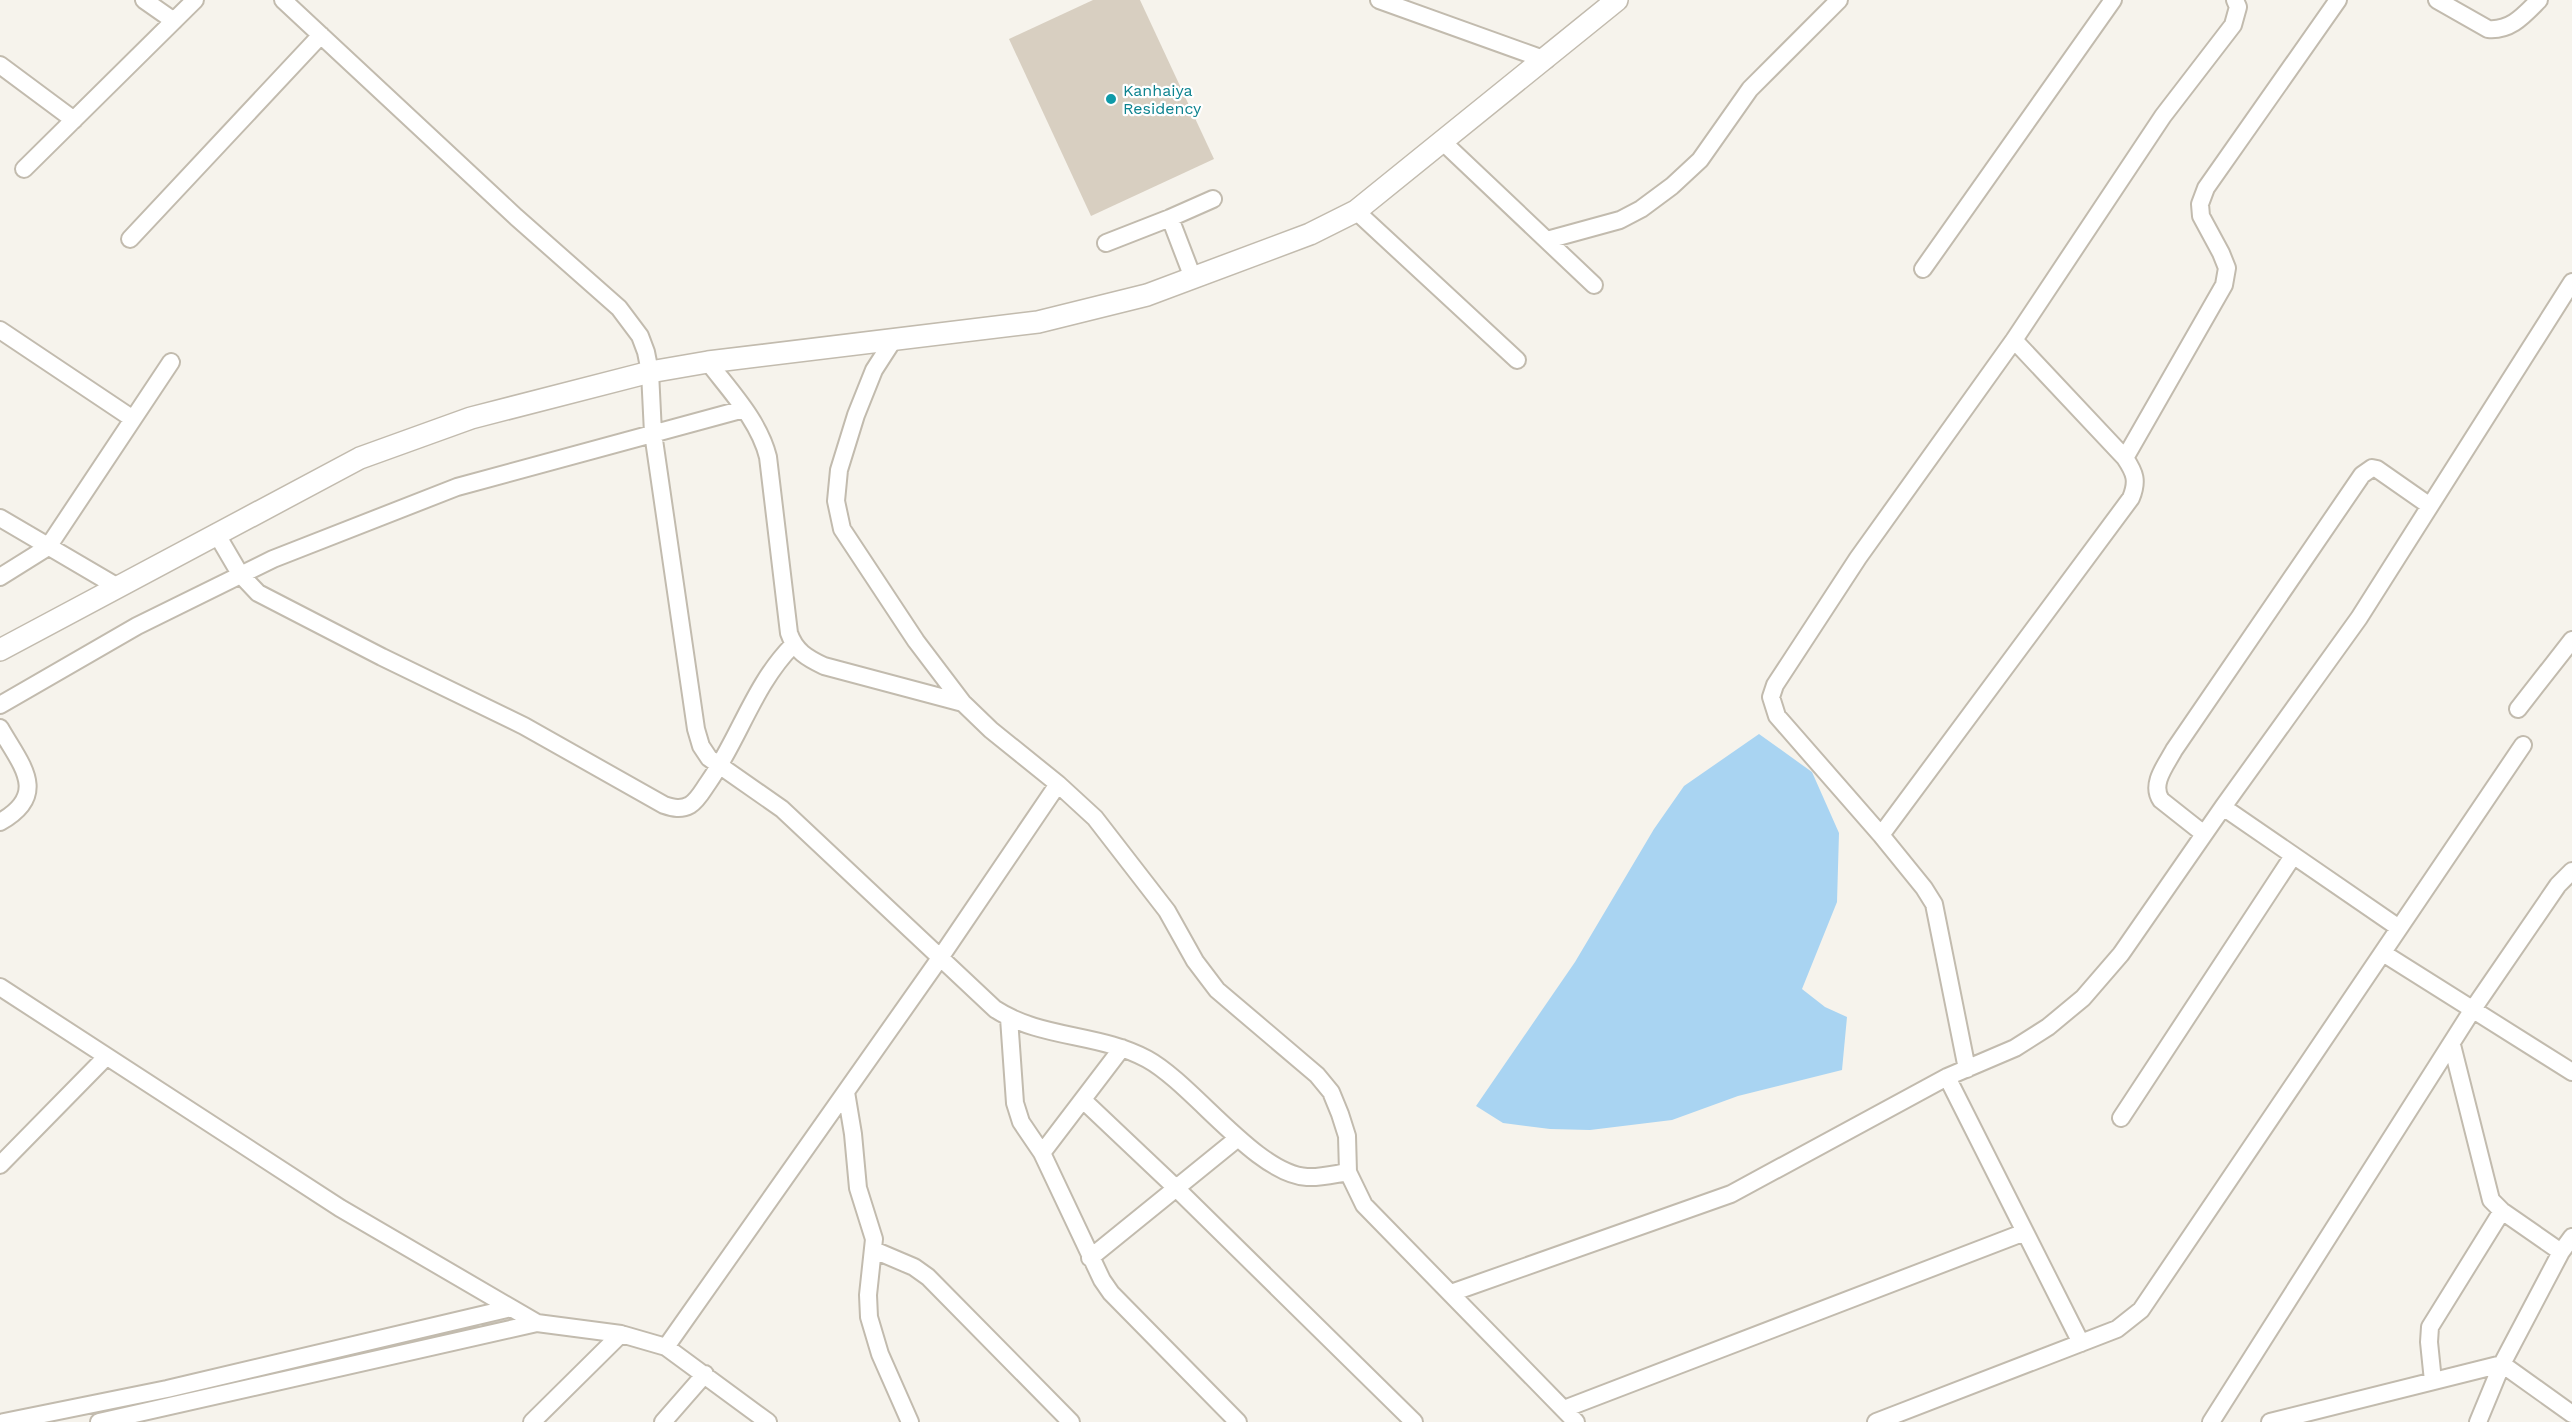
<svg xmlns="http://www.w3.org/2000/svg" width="2572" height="1422" font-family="'Work Sans',sans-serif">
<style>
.water{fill:#a9d4f2}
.building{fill:#d8cfc1}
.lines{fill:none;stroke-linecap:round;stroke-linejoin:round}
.minor-casing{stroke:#c2bbae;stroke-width:20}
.tertiary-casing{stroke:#c2bbae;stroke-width:24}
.minor{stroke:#fff;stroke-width:16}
.tertiary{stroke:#fff;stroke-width:21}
.culture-dot{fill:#0f9aa8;stroke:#fff;stroke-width:2}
.labels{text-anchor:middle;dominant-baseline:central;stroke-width:4.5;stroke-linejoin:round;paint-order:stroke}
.culture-label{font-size:16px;fill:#0d838f;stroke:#fff;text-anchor:start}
</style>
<rect width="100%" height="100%" fill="#f6f3ec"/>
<path class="water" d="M1759,734L1812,772L1839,833L1837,902L1802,989L1825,1007L1847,1017L1842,1070L1738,1096L1672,1120L1590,1130L1550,1129L1503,1123L1476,1106L1575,962L1654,829L1684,786Z"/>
<path class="building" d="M1093,0H1140L1214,159L1091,216L1009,39Z"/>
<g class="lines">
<g class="minor-casing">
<path id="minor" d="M144,0L174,21
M283,0L516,217L619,308L640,336L646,352L650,372L653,433L696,729L701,746L709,758L782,809L995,1009C1041,1039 1099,1033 1147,1059C1193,1084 1256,1174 1307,1177C1320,1178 1335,1174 1348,1172
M1379,0L1546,60
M2437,0L2488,29C2511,31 2524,15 2539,0
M0,65L74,120
M1443,142L1594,285
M24,169L195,0
M1356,211L1517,360
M1170,218L1213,199
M130,239L321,35
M1547,240L1620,220L1641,209L1672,186L1700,160L1750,89L1839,0
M1106,243L1170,218L1193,278
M1923,269L2113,0
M0,330L133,419
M894,339L874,370L856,415L839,470L836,501L842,529L916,641L963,703L991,730L1058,784L1095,818L1167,911L1195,961L1217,990L1317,1075L1331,1092L1340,1114L1347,1136L1348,1172L1364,1205L1576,1422
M708,362C731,392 759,421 768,457L789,633C795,651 807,658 824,666L963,703
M2125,458L2224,285L2227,268L2221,253L2201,216L2200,204L2206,188L2338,0
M0,518L116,586
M216,533L240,574L258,593L382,657L524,726L664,805C673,808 681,810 690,805C698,800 703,790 708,783C739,739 754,684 793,645
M0,577L48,547L171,362
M0,705L137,626L273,559L457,487L744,409
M2518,709L2572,640
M0,728C21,765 50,794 0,822
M2223,807L2399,928
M2204,834L2161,800C2150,784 2166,765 2174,750L2362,475L2372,468L2377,469L2430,506
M1881,835L2131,498C2138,481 2135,473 2125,458L2014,340
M2383,953L2572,1072
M0,987L340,1208L537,1323
M1009,1018L1015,1103L1021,1122L1042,1153L1102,1280L1111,1293L1238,1422
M2452,1045L2491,1200L2502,1211L2561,1252
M1967,1069L1934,904L1924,888L1881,835L1777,716L1771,697L1775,685L1858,558L2014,340L2163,116L2233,25L2238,7L2235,0
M1947,1077L2081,1343
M846,1092L853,1134L858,1188L874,1239L868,1295L869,1317L880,1354L910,1422
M1083,1100L1176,1188L1414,1422
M2121,1118L2293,856
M1042,1153L1122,1048
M0,1165L106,1057
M874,1250L914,1267L928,1277L1071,1422
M1090,1258L1238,1138
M1451,1293L1731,1194L1947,1077L2015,1048L2048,1027L2083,998L2121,954L2223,807L2359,618L2572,282
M666,1347L940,958L1058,784
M2433,1381L2429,1342L2430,1327L2502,1211
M1564,1409L2025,1232
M4,1422L167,1389L511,1308
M99,1422L537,1323L621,1334L666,1347L768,1422
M532,1422L621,1334
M663,1422L705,1374
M1876,1422L2117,1329L2141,1310L2523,745
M2211,1422L2473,1009L2558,885L2572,871
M2270,1422L2502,1364L2572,1414
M2478,1422L2502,1364L2561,1252L2572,1237"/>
</g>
<g class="tertiary-casing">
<path id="tertiary" d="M0,650L360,458L471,418L650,372L708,362L1038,322L1147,295L1310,234L1356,211L1617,0"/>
</g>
<use href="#minor" class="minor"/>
<use href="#tertiary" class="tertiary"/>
</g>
<circle class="culture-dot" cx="1111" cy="99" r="6"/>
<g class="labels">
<g class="culture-label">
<text x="1123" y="90">Kanhaiya<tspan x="1123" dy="18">Residency</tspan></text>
</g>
</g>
</svg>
